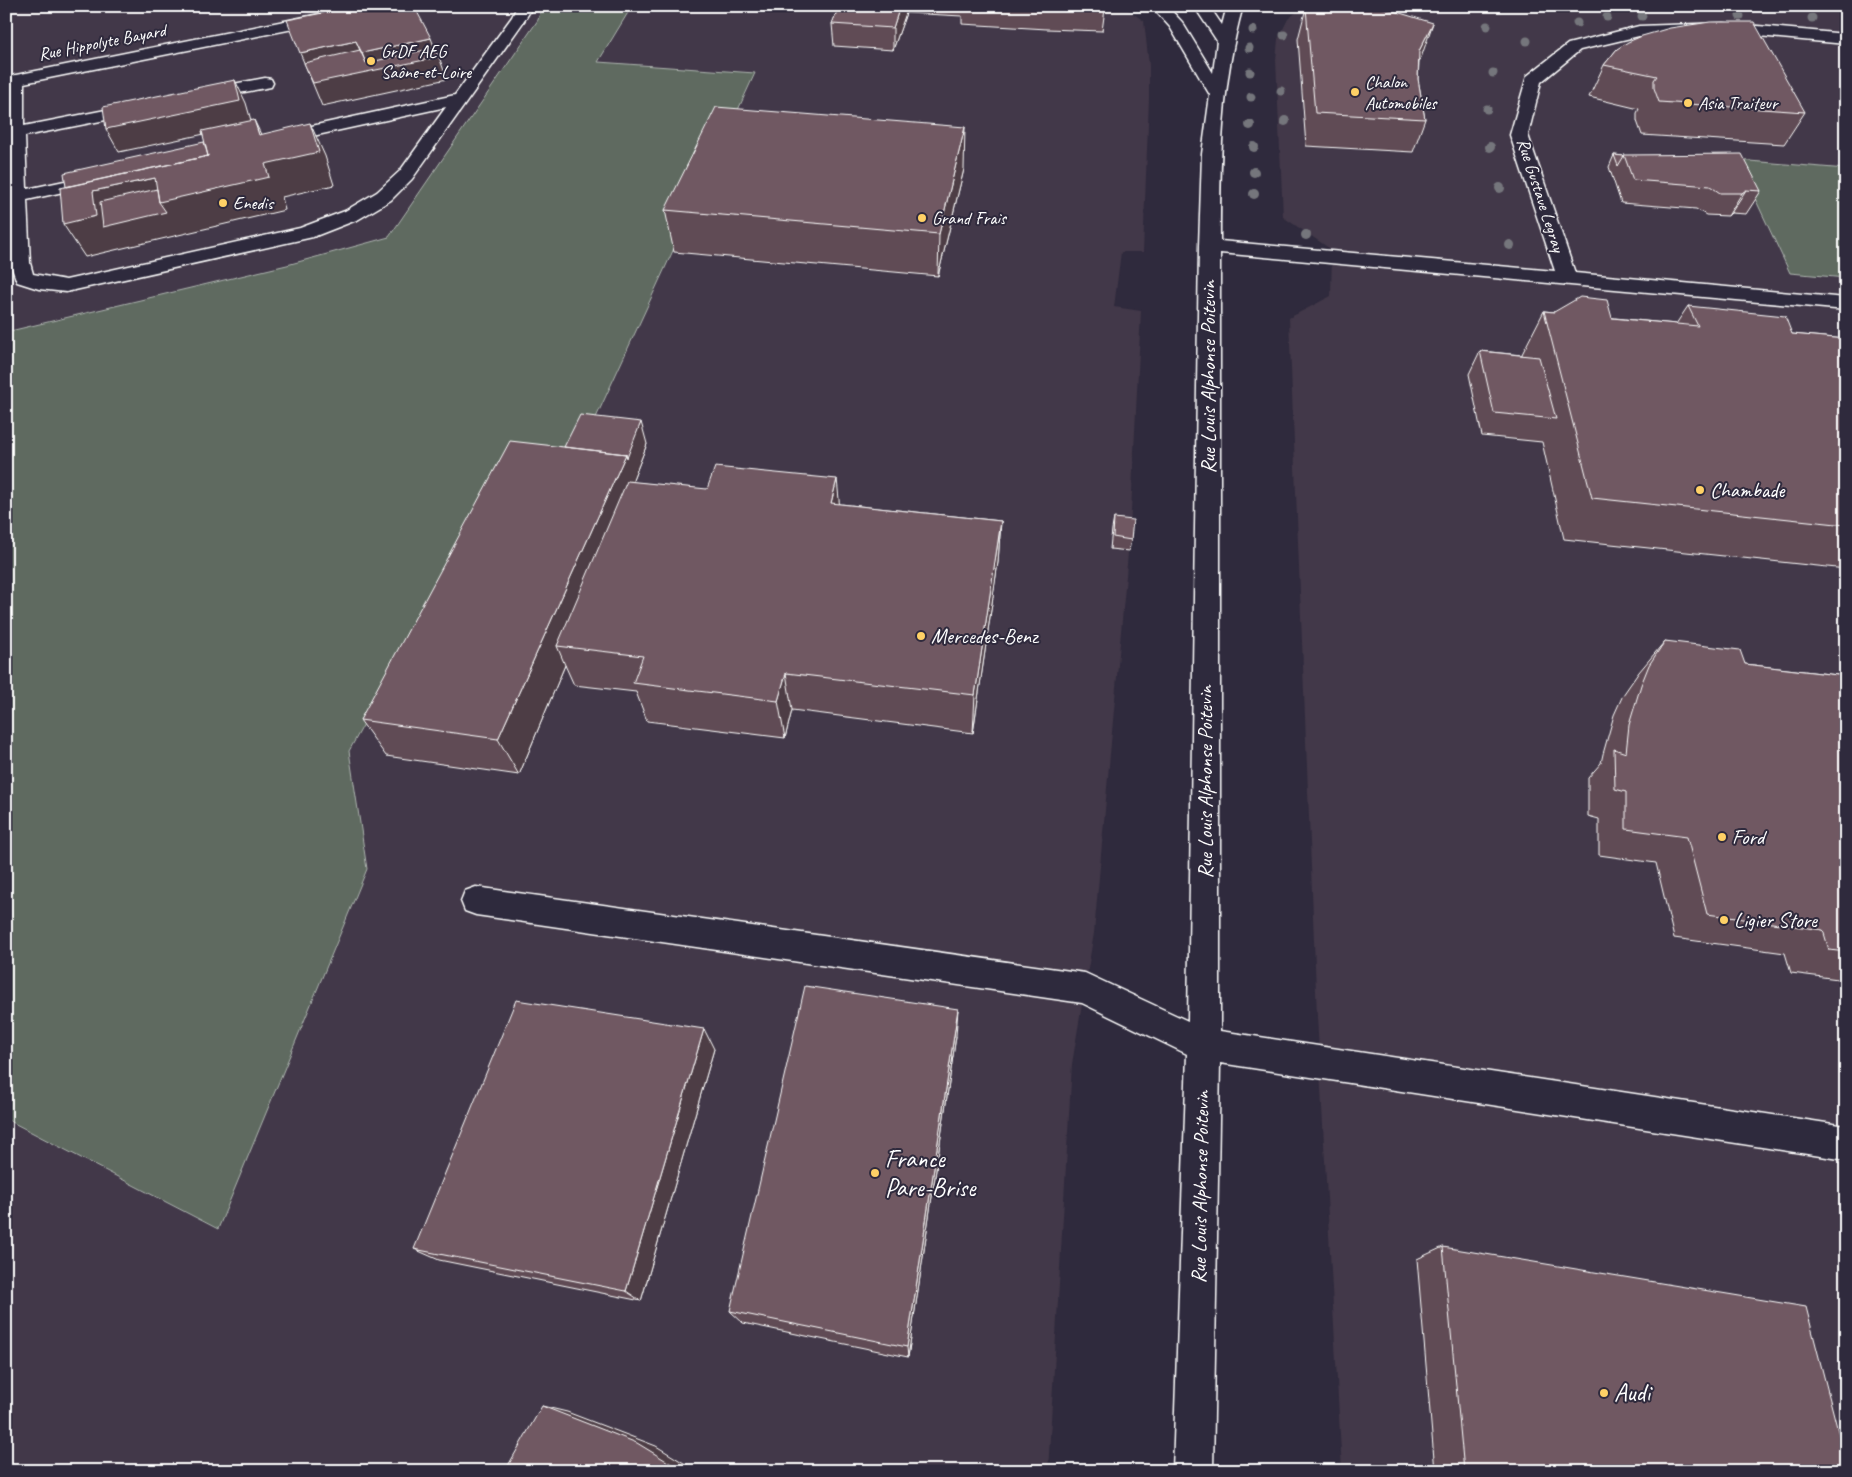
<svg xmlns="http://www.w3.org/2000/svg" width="1852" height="1477" font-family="Caveat,sans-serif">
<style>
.built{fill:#423848}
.green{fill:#5e6b60;stroke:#aeb5b0}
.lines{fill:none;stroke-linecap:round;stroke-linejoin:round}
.minor-casing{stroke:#fff;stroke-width:3}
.minor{fill:#2f2a3d;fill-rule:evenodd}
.tree{fill:#75767c}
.wall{fill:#604c54;stroke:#fff}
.shaded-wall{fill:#4e3e45;stroke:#fff}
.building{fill:#705862;stroke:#fff}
.poi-dot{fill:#ffd166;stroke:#2f2a3d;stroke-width:2}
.labels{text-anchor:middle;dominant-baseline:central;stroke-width:4;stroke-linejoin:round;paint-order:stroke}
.far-street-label{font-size:18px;fill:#fff;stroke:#2f2a3d}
.far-poi-label{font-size:18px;fill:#fff;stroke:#2f2a3d;text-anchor:start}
.street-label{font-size:21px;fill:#fff;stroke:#2f2a3d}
.poi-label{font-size:21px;fill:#fff;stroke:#2f2a3d;text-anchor:start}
.near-poi-label{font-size:25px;fill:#fff;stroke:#2f2a3d;text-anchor:start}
</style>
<rect width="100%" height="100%" fill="#2f2a3d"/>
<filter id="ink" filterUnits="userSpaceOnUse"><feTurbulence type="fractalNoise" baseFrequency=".02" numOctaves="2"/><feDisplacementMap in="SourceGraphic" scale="10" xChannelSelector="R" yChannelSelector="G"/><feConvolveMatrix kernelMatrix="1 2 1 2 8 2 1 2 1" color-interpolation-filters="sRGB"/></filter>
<g filter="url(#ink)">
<path class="built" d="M6,6H542L538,20L389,237L287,265L6,332Z
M632,6H1122L1144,21L1149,65V99L1143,252H1121L1114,307L1141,311L1130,531L1094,933L1072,1064L1048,1471H6V1119L217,1229L367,869L349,751L501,476L587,437L755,73L598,62Z
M1304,6H1846V1471H1342L1317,1016L1289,318L1331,296L1332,250L1283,217L1276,60L1278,39L1288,19Z"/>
<path class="green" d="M542,6H632L598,62L755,73L587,437L501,476L349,751L367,869L218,1229L6,1119V332L287,265L389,237L538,20Z
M1737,160L1846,169V278L1790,273Z"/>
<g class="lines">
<g class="minor-casing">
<path id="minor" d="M359,6H390L388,9L383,11L24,83V126L141,103L147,104L150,108L147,112L141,113L25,136L27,189L102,173L108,174L111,178L108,182L27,200L30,263L33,274L66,280L300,228L345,211L377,192L400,171L446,107L276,144L270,143L267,139L270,135L455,95L512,17L517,6H533L524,21L412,179L391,200L359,219L313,237L66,292L39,289L17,282L10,263L9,204L6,205V193H9L6,77Z
M1151,6H1167L1182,22L1213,73L1217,41L1194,6H1209L1222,25L1227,6H1243C1221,83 1220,162 1220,241L1555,271L1510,135L1527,76L1568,44L1639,26L1724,23L1846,34V44L1724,33L1639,36L1580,50L1541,82L1528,135L1575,273L1846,298V310L1220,253V1031L1846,1126V1160L1220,1063L1213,1471H1173L1187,1054L1082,1003L476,915L465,911L461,901L465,891L476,887L1085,973L1188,1021L1199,246L1202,154L1210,95L1170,27Z
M265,78L271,79L273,83L271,87L202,100L196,99L194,95L196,91L202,90Z"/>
</g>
<use href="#minor" class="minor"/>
</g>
<g class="tree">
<circle cx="1642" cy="16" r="4.5"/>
<circle cx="1740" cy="16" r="4.5"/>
<circle cx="1607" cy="17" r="4.5"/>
<circle cx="1812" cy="18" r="4.5"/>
<circle cx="1577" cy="23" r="4.5"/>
<circle cx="1487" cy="26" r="4.5"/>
<circle cx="1253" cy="30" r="4.5"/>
<circle cx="1284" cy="35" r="4.5"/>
<circle cx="1527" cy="41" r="4.5"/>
<circle cx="1249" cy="48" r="4.5"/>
<circle cx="1250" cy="72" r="4.5"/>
<circle cx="1493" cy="73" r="4.5"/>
<circle cx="1281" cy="91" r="4.5"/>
<circle cx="1251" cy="97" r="4.5"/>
<circle cx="1487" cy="109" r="4.5"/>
<circle cx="1285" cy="121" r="5"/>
<circle cx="1250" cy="125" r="5"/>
<circle cx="1254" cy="147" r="5"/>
<circle cx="1490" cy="147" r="5"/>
<circle cx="1254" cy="172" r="5"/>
<circle cx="1500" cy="188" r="5"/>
<circle cx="1254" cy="194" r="5"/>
<circle cx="1306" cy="235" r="5"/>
<circle cx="1510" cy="245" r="5"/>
</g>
<path class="wall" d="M839,6H1100L1105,9L1102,31L1047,29L962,24V16L906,13L893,50L834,46L832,24Z
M1306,8L1422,55L1419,62L1418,79L1425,119L1413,152L1306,146L1298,39Z
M1617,49L1805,112L1784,144L1642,135L1637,121V113L1639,109L1589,97L1604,65Z
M1614,155L1624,156V155L1761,191L1746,214L1731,213L1728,216L1706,215L1696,209L1621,203L1609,167Z
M964,169L938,276L674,252L665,210Z
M1688,306L1792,334L1846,339V569L1564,539L1542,442L1482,436L1469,374L1480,351L1522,355V354L1544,311L1676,324Z
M647,444L633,480V482L1001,521L998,562L973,733L792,710L785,738L647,721L636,692L574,685L565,665L519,775L386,756L360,720L564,447Z
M1114,518L1131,540L1129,551L1110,549L1112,529Z
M1665,641L1745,664L1846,676V980L1791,973L1785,953L1674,938L1656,863L1599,855V819L1588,816V778L1601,763L1603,754L1614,715L1623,695L1639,672Z
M956,1036L908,1357L743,1323L730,1311Z
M714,1049L641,1301L439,1260L414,1249Z
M1443,1247L1846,1471H1435L1417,1259Z"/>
<path class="shaded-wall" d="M900,6H906V13L893,50V28Z
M1433,23L1422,55L1408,83L1419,51Z
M431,38L438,57H439L447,79L322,106L300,53L356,41L369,72V71L362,53Z
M235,80L246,103L252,124L119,152L106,129Z
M254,120L270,153L310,123L325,156L334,185L282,197L285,210L85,257L63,224L93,191L155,178L265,164L259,135Z
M965,127L964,169L938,276L939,234Z
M1746,190L1731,213L1728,216L1742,193Z
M641,422L647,444L633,480L638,496L557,646L565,665L519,775L498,739L626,454Z
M837,479L841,520L831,503Z
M1001,521L998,562L973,733L975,695Z
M786,673L792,710L785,738L778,701Z
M958,1009L956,1036L908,1357L907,1347Z
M704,1029L714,1049L641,1301L626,1291Z
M542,1406L567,1412L656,1446L697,1471H683Z"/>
<path class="building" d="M358,6H414L431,38L362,53L356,41L300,53L287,20Z
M839,6H900L893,28L832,24Z
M1050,6H1100L1105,9L1049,7Z
M1307,6H1377L1433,23L1419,51L1418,79L1425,119L1315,113L1306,8Z
M1710,22H1754L1805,112L1659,102L1654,88V80L1657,76L1604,65L1617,49L1628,42L1642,36L1670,28Z
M434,48L439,57L313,83L304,63L360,50L366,63Z
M235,80L240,101L106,129L103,107Z
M716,107L965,127L939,234L665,210Z
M254,120L259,135L310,123L319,152L265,164L269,177L159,202L155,178L93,191L96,216L63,224L60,188L208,156L202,131Z
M204,142L208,156L66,187L64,173Z
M1742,154L1761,191L1746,190L1742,193H1720L1710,186L1633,180L1624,155Z
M1614,155L1624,156L1618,166Z
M157,189L159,202L166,212L103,227L100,202Z
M1580,297L1607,300L1612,318L1698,326L1688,306L1785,316L1792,334L1846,339V525L1592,498L1544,311L1554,312Z
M1480,351L1539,357L1556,419L1494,413Z
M580,415L641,422L627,458L626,454L564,447Z
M510,441L626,454L498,739L360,720Z
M715,467L837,479L831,503L1001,521L975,695L786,673L778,701L633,683L643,656L557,646L627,481L707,489Z
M1114,518L1133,520L1131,540L1113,537Z
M1665,641L1740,650L1745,664L1846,676V952L1829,950L1823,930L1707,914L1687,837L1626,829V792L1615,789L1614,749L1626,753L1629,725L1641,685L1649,665Z
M805,986L958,1009L907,1347L730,1311Z
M516,1000L704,1029L626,1291L414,1249Z
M1443,1247L1806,1307L1846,1462V1471H1464Z
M542,1406L637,1443L683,1471H505Z"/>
</g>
<g class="poi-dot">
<circle cx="371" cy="61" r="5"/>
<circle cx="1355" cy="92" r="5"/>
<circle cx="1688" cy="103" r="5"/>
<circle cx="223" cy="203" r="5"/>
<circle cx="922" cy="218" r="5"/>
<circle cx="1700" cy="490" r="5"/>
<circle cx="921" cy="636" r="5"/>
<circle cx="1722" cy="837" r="5"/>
<circle cx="1724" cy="920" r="5"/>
<circle cx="875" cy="1173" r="5"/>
<circle cx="1604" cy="1393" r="5"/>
</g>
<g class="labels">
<g class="far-street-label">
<text transform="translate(102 42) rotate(-11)">Rue Hippolyte Bayard</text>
<text transform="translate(1541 195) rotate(72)">Rue Gustave Legray</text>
</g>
<g class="far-poi-label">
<text x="381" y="51">GrDF AEG<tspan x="381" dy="21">Saône-et-Loire</tspan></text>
<text x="1365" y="82">Chalon<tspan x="1365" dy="21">Automobiles</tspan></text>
<text x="1698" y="103">Asia Traiteur</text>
<text x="233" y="203">Enedis</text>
<text x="932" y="218">Grand Frais</text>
</g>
<g class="street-label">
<text transform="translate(1208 377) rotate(-90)">Rue Louis Alphonse Poitevin</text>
<text transform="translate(1205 782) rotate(-90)">Rue Louis Alphonse Poitevin</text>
<text transform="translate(1200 1187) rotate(-89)">Rue Louis Alphonse Poitevin</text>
</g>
<g class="poi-label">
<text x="1710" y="490">Chambade</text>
<text x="931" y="636">Mercedes-Benz</text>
<text x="1732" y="837">Ford</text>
<text x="1734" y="920">Ligier Store</text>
</g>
<g class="near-poi-label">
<text x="885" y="1159">France<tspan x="885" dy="29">Pare-Brise</tspan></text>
<text x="1614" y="1393">Audi</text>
</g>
</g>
<rect width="1852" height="1477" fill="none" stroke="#2f2a3d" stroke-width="25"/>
<rect x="12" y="12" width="1827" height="1452" fill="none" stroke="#fff" stroke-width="2" filter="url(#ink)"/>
</svg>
